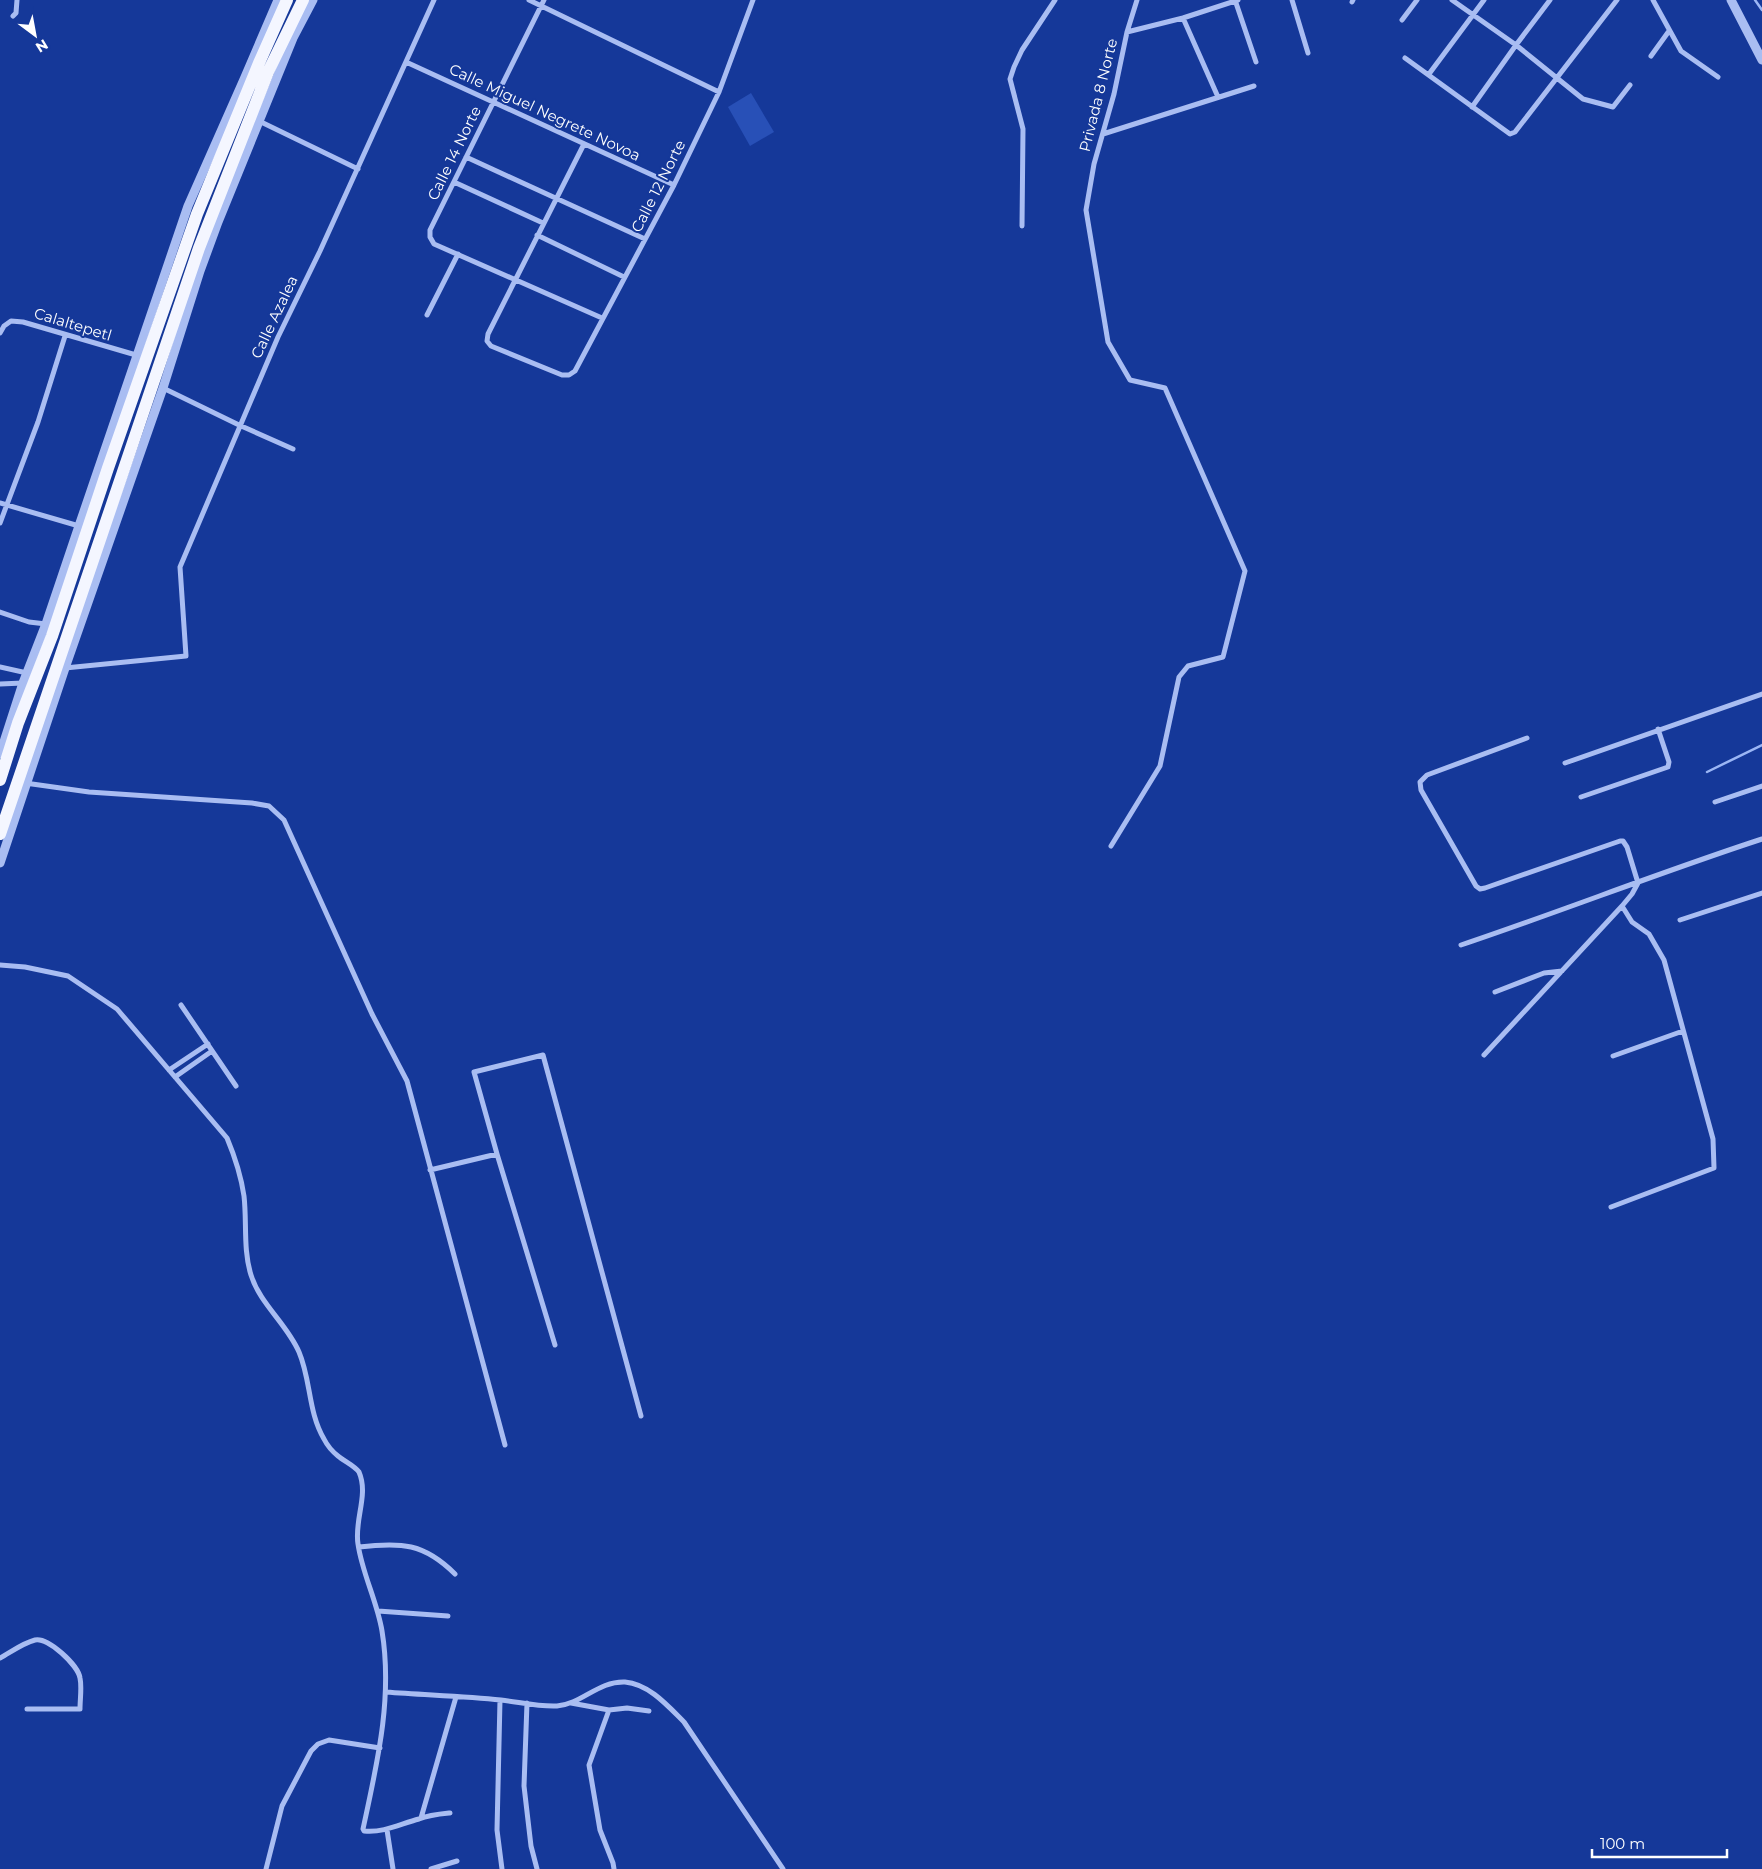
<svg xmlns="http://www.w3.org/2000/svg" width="1762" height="1869" font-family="Montserrat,sans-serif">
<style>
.green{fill:#2850b7}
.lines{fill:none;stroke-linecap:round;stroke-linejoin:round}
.stream{stroke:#9bb6f5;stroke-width:2.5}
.minor{stroke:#a9bdf2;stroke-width:5}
.tertiary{stroke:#a9bdf2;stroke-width:9}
.primary{stroke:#f4f6ff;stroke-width:12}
.labels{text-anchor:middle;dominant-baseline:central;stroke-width:4;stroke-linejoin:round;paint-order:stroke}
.street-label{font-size:15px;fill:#fff;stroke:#153899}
</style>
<rect width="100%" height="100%" fill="#153899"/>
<path class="green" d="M751,93L774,132L750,146L728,107Z"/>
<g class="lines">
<path class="stream" d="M1755,0L1762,10
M1707,772L1762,745"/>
<path class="minor" d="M529,0L719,92
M544,0L430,230V237L434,244L602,318
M1235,0L1256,62
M1292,0L1308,53
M1452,0L1516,45L1583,99L1613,107L1630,85
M1653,0L1681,51L1718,77
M1352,2L1353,0
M13,16L16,13L17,0
M1183,18L1218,97
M1402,20L1417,0
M1127,32L1183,18L1238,0
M1651,56L1669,31
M1405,58L1510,134L1515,132L1617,0
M406,62L674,185
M1429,74L1484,0
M1472,107L1516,45L1550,0
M259,121L358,169
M1103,134L1254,86
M584,144L488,334L487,341L491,346L562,375H569L575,371L674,185L719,92L753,0
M466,157L645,239
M454,182L543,223
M1022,226L1023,129L1010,79L1014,67L1022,50L1055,0
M537,235L624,277
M427,315L458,254
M0,333L4,326L11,321L23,322L136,355
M163,388L239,425L293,449
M0,503L79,526
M0,523L38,422L65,336
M0,612L29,622L46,624
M0,667L27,673
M65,668L186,656L180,567L278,337L320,251L434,0
M0,684L23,683
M1565,763L1762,694
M25,783L89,792L252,803L269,806L284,820L372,1014L407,1081L505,1445
M1581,797L1668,767L1669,762L1658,729
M1715,802L1762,786
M1111,846L1160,766L1179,677L1188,666L1223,657L1245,571L1165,388L1130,380L1108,342L1086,210L1094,164L1114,94L1127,32L1137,0
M1680,920L1762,893
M1461,945C1562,911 1661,872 1762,839
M0,965L25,967L68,976L117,1009L227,1138C235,1157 241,1176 244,1196C247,1222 243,1250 251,1275C260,1304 287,1324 299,1352C311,1380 308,1412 324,1439C327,1445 333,1452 338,1456C344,1461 355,1466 359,1472C369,1495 354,1520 358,1544C362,1573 377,1601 382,1631C393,1698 377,1764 363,1829L364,1831C384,1833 400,1824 419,1819C429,1815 440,1814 450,1813
M1495,992L1544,973L1562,971
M181,1005L236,1086
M1484,1055L1622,906L1632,894L1638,883L1627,847L1623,841H1620L1485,888L1480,889L1476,886L1421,790L1420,782L1427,775L1527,738
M1613,1056L1683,1031
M169,1070L208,1044
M175,1077L212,1051
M430,1170L497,1154
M1611,1207L1714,1168L1713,1139L1664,960L1649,934L1632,922L1622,906
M555,1345L497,1154L474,1072L543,1055L641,1416
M359,1547C401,1542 424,1543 455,1574
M378,1611L448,1616
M0,1658C11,1652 23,1643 35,1640C48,1637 78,1665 80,1678C82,1687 80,1699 80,1709H27
M386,1692C424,1695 463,1696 501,1700C519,1702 539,1707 557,1706C582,1704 598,1681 625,1682C649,1684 668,1706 684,1722L783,1869
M500,1700L497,1830L502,1869
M527,1703L524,1786L531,1846L537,1869
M571,1703L609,1710L627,1708L649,1711
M609,1710L589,1765L600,1830L613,1863L614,1869
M421,1818L456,1697
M387,1830L393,1869
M266,1869L282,1806L311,1751L318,1744L329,1740L380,1748
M431,1869L457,1861"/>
<path class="tertiary" d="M1731,0L1762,60
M0,754L23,683L46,624L79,526L188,206L245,77L278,0
M0,863L65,668L163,388L200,271L218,222L293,38L313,0"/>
<path class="primary" d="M0,780L18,723L52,636L108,468L197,214L259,63L287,0
M0,834L199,248L268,72L303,0"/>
</g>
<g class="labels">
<g class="street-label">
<text transform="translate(1098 95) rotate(-76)">Privada 8 Norte</text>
<text transform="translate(545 112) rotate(25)">Calle Miguel Negrete Novoa</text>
<text transform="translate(454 153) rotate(-64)">Calle 14 Norte</text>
<text transform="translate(658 186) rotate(-63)">Calle 12 Norte</text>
<text transform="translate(274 317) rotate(-65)">Calle Azalea</text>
<text transform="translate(73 324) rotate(17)">Calaltepetl</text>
</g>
</g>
<g transform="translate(35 35) rotate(148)" stroke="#153899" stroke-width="4" paint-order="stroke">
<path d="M0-4L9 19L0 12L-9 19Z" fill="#ffffff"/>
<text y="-8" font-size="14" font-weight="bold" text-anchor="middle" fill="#ffffff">N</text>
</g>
<path d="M1592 1849v8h135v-8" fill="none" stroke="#ffffff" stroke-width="2.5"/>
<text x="1600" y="1849" font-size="15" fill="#ffffff" stroke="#153899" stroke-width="4" paint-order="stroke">100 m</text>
</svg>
